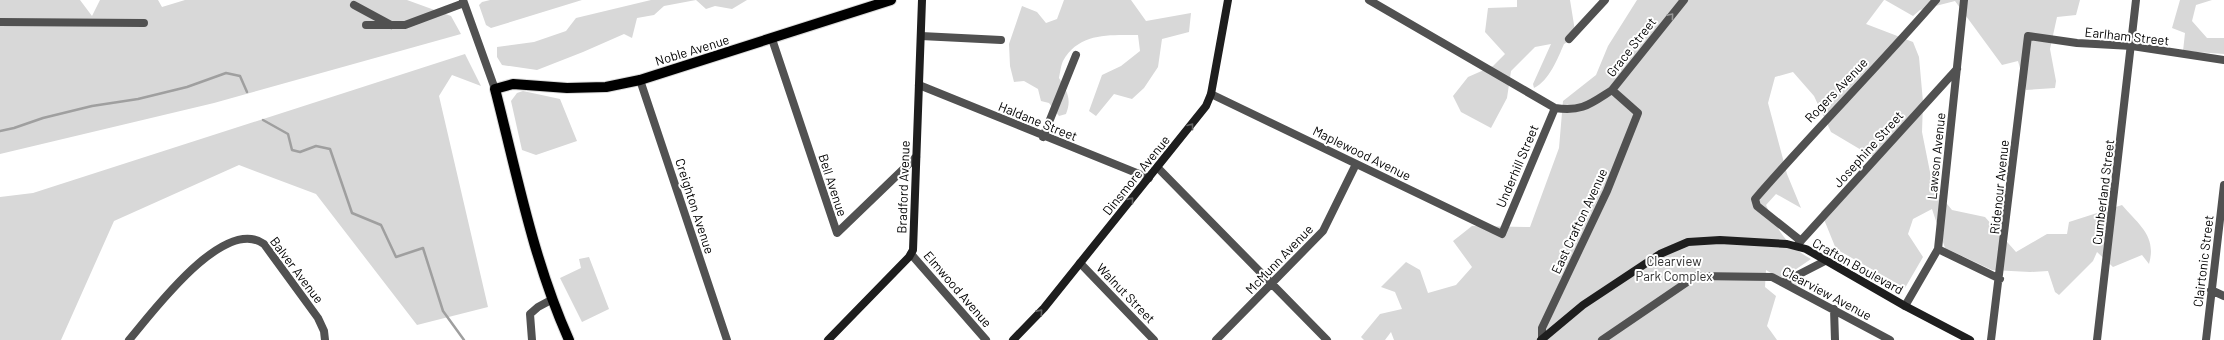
<svg xmlns="http://www.w3.org/2000/svg" width="2224" height="340" font-family="Barlow,sans-serif">
<style>
.green{fill:#d8d8d8}
.lines{fill:none;stroke-linecap:round;stroke-linejoin:round}
.stream{stroke:#9f9f9f;stroke-width:2.5}
.primary-casing{stroke:#dbdbdb;stroke-width:12}
.street{stroke:#515151;stroke-width:8}
.secondary{stroke:#1e1e1e;stroke-width:8}
.primary{stroke:#000;stroke-width:10}
.oneway{stroke:#979797}
.oneway2{stroke:#626262}
.labels{text-anchor:middle;dominant-baseline:central;stroke-width:4;stroke-linejoin:round;paint-order:stroke}
.street-label{font-size:13px;fill:#000;stroke:#fff}
.park-label{font-size:13px;fill:#2f2f2f;stroke:#fff}
</style>
<rect width="100%" height="100%" fill="#fff"/>
<path class="green" d="M0,0H80L92,16L100,0H158L162,7L185,0H407L451,16L461,34L214,103L0,154Z
M490,0H582L491,28L486,25L479,5L482,2Z
M651,0H747L732,9L715,6L706,9L696,0L664,6L654,15L637,18L632,38L624,34L583,52L537,70L502,65L497,57V47L534,42L566,31L576,18Z
M1064,0H1131L1146,21L1191,13L1189,32L1162,39L1158,67L1144,88L1132,99L1114,94L1096,116L1089,111L1102,75L1121,66L1140,51L1138,35C1110,35 1079,32 1063,61C1061,65 1060,73 1059,78C1067,91 1072,99 1066,114L1059,116L1049,103L1041,101L1038,89L1024,81L1014,82L1010,66L1009,44L1022,6L1037,12L1046,23L1057,19Z
M1517,0H1570L1576,37L1564,44C1558,58 1549,81 1534,88L1533,84L1551,44L1535,47L1511,71L1507,98L1491,128L1461,112L1453,96L1468,77L1493,66L1505,54L1485,32L1488,8L1517,7Z
M1637,0H1884L1866,24L1913,42L1919,57L1923,102L1922,132L1933,187L1952,210L1985,217L2016,252L2047,234H2067L2069,222L2122,205C2139,225 2157,236 2149,264L2142,255L2113,267L2097,252L2093,261L2059,295L2055,292L2048,271L2030,272L1992,270L1945,248L1932,209L1913,219L1908,234L1923,257L1905,288L1836,249L1821,212L1873,157L1831,132L1814,96L1793,72L1775,77L1768,103L1787,174L1801,208L1776,194L1766,205C1778,230 1785,245 1811,259L1789,274L1803,293L1766,270L1765,287L1776,296L1767,326L1777,340H1394L1391,332L1385,340H1364L1361,337L1380,314L1402,309L1395,292L1381,287L1406,262L1420,270L1428,293L1456,285L1472,267L1453,241L1472,226L1530,227L1559,148L1563,101L1596,75L1608,46Z
M1885,0H2080L2076,15L2057,17L2050,49L2056,81L2055,88L2026,90L2018,61L2002,65L1955,1L1920,10L1913,16Z
M2180,0H2212L2196,5L2192,21L2207,38H2224V54L2183,51L2185,33L2172,28Z
M465,54L481,86L452,75L439,96L488,307L417,325L316,194L239,165L114,221L61,340H0V197L33,193Z
M523,91L560,99L577,141L536,155L522,150L511,101L517,93Z
M589,257L609,309L582,322L560,278L581,268L579,259Z"/>
<g class="lines">
<path class="stream" d="M263,120L288,134L292,150L300,152L316,146L330,149L352,213L381,225L396,257L423,248L443,311L464,340
M0,131L14,128L43,118L92,106L138,99L187,87L226,73L240,76L247,92"/>
<g class="primary-casing">
<path id="primary" d="M569,340C533,260 517,174 495,89L513,84L567,88L606,87L640,80L891,0"/>
</g>
<path class="street" d="M463,0L495,89
M1369,0L1555,108C1582,112 1590,104 1612,90L1638,113L1607,191L1542,328V339
M354,5L391,25
M0,22L144,23
M366,25H405L464,3
M921,36L1001,40
M772,39L837,233L916,157
M1569,39L1605,0
M640,80L727,340
M919,85L1149,178
M1612,90L1684,0
M1211,94L1502,234L1555,108
M1043,137L1076,55
M1158,168L1327,340
M1801,241L1757,206L1755,199C1814,131 1877,68 1936,0
M1798,244L1957,69
M1938,249L2000,279
M911,254L986,340
M1080,263L1154,340
M1784,282L1827,260
M2211,290L2224,296
M1905,306L1938,249L1964,0
M1834,309L1835,340
M129,340C152,313 224,215 264,244L318,318L324,331L325,340
M532,340L530,314L538,307L551,300
M1216,340L1323,231L1356,164
M1602,340L1696,276L1772,277L1890,340
M1991,340L2028,36L2077,43L2132,46L2224,60
M2097,340L2136,0
M2206,340L2224,185"/>
<path class="secondary" d="M828,340L909,257L913,250L922,0
M1013,340L1044,308L1206,106L1211,94L1228,0
M1541,340L1583,305L1660,254L1688,242L1720,240L1787,244L1806,249L1905,306L1970,340"/>
<use href="#primary" class="primary"/>
</g>
<defs><path id="oneway-chevron" d="M-2-3.5L2.5 0L-2 3.5" fill="none" stroke-width="1.6" stroke-linecap="round" stroke-linejoin="round"/></defs>
<use class="oneway" href="#oneway-chevron" transform="translate(1671 16) rotate(-50)"/>
<g class="oneway2">
<use href="#oneway-chevron" transform="translate(1191 126) rotate(-52)"/>
<use href="#oneway-chevron" transform="translate(1131 200) rotate(-51)"/>
<use href="#oneway-chevron" transform="translate(1040 312) rotate(-48)"/>
</g>
<g class="labels">
<g class="street-label">
<text transform="translate(2127 36) rotate(6)">Earlham Street</text>
<text transform="translate(1631 47) rotate(-52)">Grace Street</text>
<text transform="translate(692 50) rotate(-17)">Noble Avenue</text>
<text transform="translate(1836 90) rotate(-46)">Rogers Avenue</text>
<text transform="translate(1038 121) rotate(22)">Haldane Street</text>
<text transform="translate(1868 149) rotate(-48)">Josephine Street</text>
<text transform="translate(1362 153) rotate(26)">Maplewood Avenue</text>
<text transform="translate(1936 156) rotate(-84)">Lawson Avenue</text>
<text transform="translate(1517 166) rotate(-67)">Underhill Street</text>
<text transform="translate(1136 175) rotate(-51)">Dinsmore Avenue</text>
<text transform="translate(833 185) rotate(72)">Bell Avenue</text>
<text transform="translate(903 187) rotate(-88)">Bradford Avenue</text>
<text transform="translate(1999 187) rotate(-84)">Ridenour Avenue</text>
<text transform="translate(2103 192) rotate(-83)">Cumberland Street</text>
<text transform="translate(695 206) rotate(72)">Creighton Avenue</text>
<text transform="translate(1579 221) rotate(-65)">East Crafton Avenue</text>
<text transform="translate(1279 259) rotate(-46)">McMunn Avenue</text>
<text transform="translate(2203 261) rotate(-83)">Clairtonic Street</text>
<text transform="translate(1858 266) rotate(29)">Crafton Boulevard</text>
<text transform="translate(297 270) rotate(53)">Balver Avenue</text>
<text transform="translate(958 289) rotate(49)">Elmwood Avenue</text>
<text transform="translate(1126 293) rotate(46)">Walnut Street</text>
<text transform="translate(1827 293) rotate(28)">Clearview Avenue</text>
</g>
<g class="park-label">
<text x="1674" y="261">Clearview<tspan x="1674" dy="15">Park Complex</tspan></text>
</g>
</g>
</svg>
